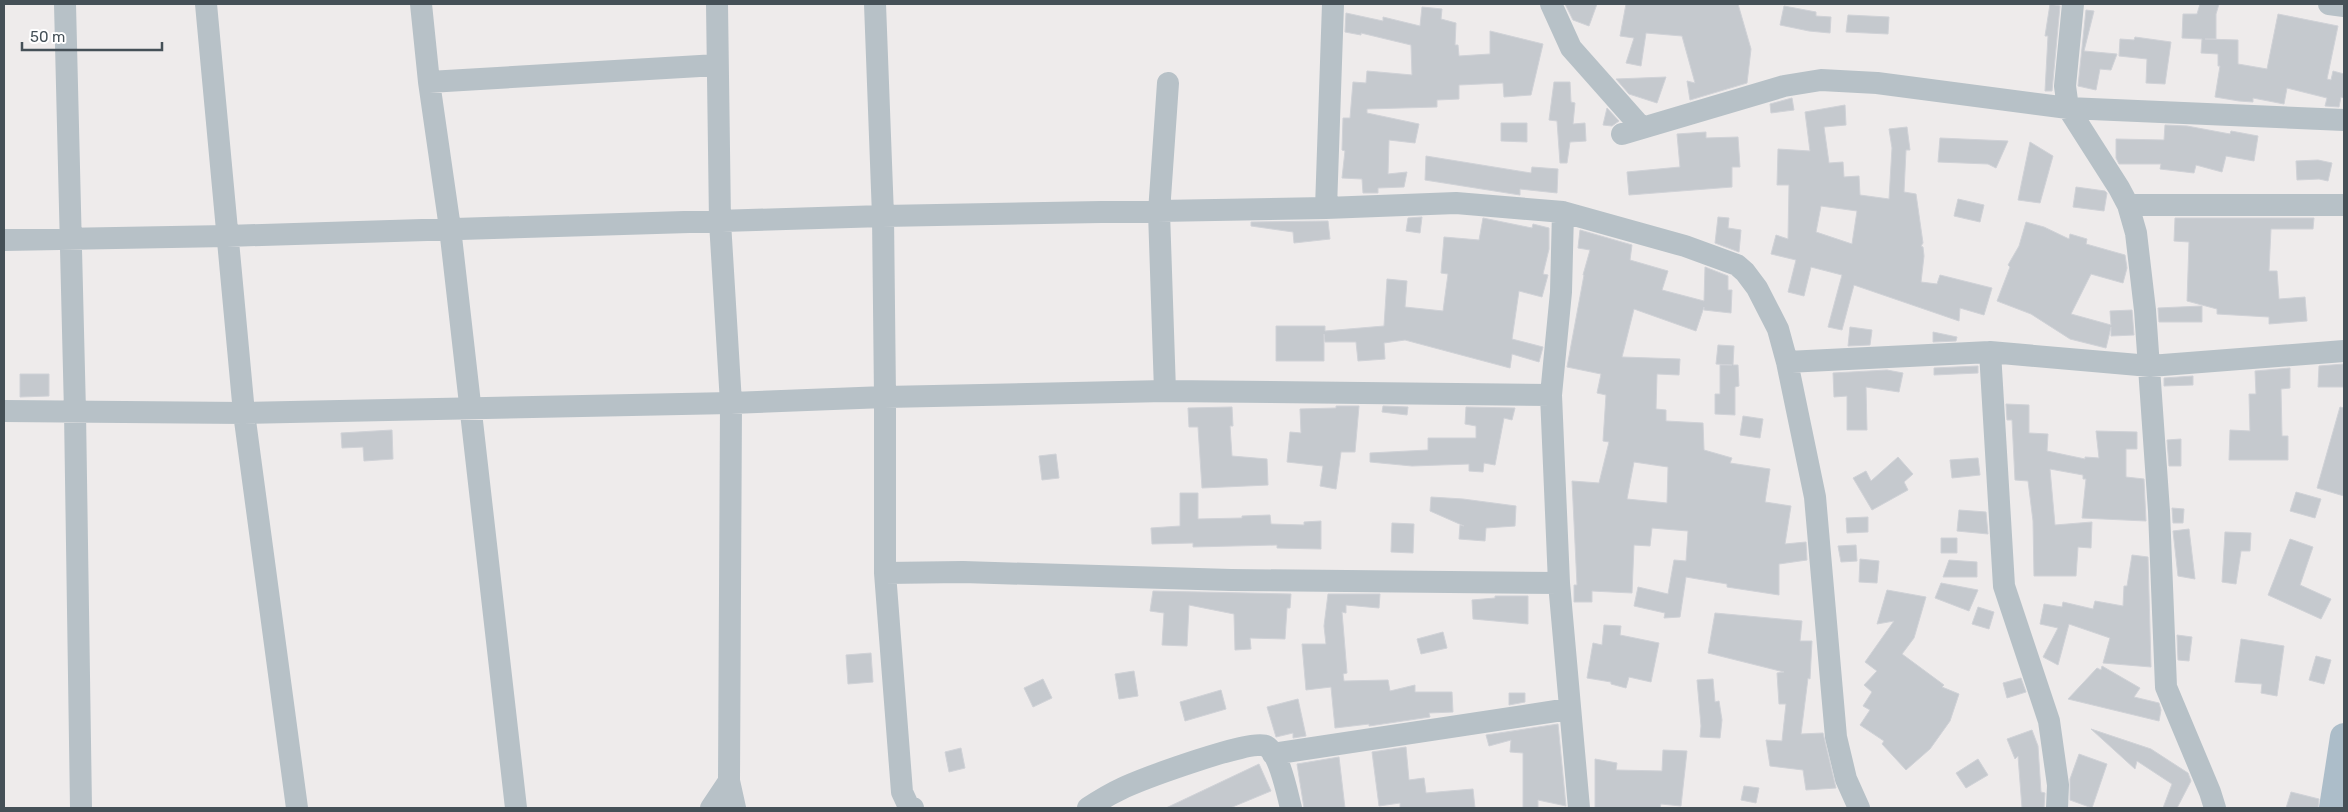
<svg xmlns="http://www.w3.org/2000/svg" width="2348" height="812" font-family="Rubik,sans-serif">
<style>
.building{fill:#c5c9ce;stroke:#d0d2d7;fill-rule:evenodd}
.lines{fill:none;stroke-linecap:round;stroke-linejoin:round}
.minor{stroke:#b7c1c7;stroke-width:22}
.major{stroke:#acbdc9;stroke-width:28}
</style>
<rect width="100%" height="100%" fill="#eeebeb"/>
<path class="building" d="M1565,4H1597L1589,26L1573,20Z
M1626,4H1738L1751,49L1747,83L1690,100L1687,81L1695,83L1682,36L1646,33L1641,66L1626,63L1634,38L1620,36Z
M2050,4L2060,6L2052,91H2045L2048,36H2045Z
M2200,4H2219L2216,14V39H2205L2238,40V64L2267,69L2278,14L2338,26L2327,79L2331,80L2333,71L2344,74V98L2341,97L2339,107L2325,106L2327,98L2287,88L2284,104L2253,98V102L2239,101L2215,97L2220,66H2218V54L2201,53L2202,39L2182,38L2183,14H2197Z
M1784,6L1816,12V16L1831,17L1830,33L1809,31L1780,25Z
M1422,7L1442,9L1441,19L1456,23L1455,45H1458L1459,56L1490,54V31L1543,44L1531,95L1504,97L1503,83L1459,85V99L1437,100V107L1367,109V113L1419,124L1415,143L1389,140L1388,174L1407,172L1404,187L1378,188V193H1363L1362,179L1342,178L1345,151L1342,150L1343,118H1350L1353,82L1366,83L1367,71L1412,75L1411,45L1361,33V35L1345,32L1346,13L1383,21V17L1420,26Z
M2086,10L2094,11L2084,51L2117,54L2111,70L2100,69L2096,90L2078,86Z
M1848,15L1889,17L1888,34L1846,32Z
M2135,37L2171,42L2165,84L2146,83L2147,59L2119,56L2120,39L2134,40Z
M1666,77L1657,103L1629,94L1616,79Z
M1554,82H1570L1571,102L1575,103L1573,124L1585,123L1586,141L1570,142L1567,163H1560L1557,121L1549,120Z
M1792,98L1794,110L1771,113L1770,104Z
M1845,105L1846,125L1824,127L1829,163L1843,162L1844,177L1859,176L1860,195L1889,199L1892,148L1889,129L1907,127L1910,150H1906L1904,192L1916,194L1923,243L1921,246L1923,247L1924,256L1921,282L1937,284L1940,275L1992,288L1984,315L1960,308L1959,321L1854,285L1842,330L1828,327L1842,275L1811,267L1804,296L1788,292L1796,260L1771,254L1776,235L1788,239L1789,185H1777L1778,149L1810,151L1805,112ZM1821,206L1857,211L1852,244L1816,232Z
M1607,108L1619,121L1612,126L1603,125Z
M1501,123H1527V142L1501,141Z
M2165,125L2187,126L2230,134L2231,131L2258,136L2254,161L2226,156L2222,172L2196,165L2194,173L2160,169L2161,164H2119L2116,158V139L2164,140Z
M1706,132V138L1738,137L1740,167H1732V187L1629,195L1627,172L1680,167L1677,134Z
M1940,138L2008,141L1996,168L1988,164L1938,162Z
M2030,142L2053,156L2040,203L2018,200Z
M1426,156L1531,173L1532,167L1558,169L1557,193L1520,189V195L1425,180Z
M2318,160L2332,163L2328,181L2319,179L2297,180L2296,161Z
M2076,187L2105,191L2107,193L2104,211L2073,207Z
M1958,199L1984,205L1980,222L1954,216Z
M1422,217L1420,233L1406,231L1408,218Z
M1718,217L1729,218L1728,228L1741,230L1739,252L1715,243Z
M1483,218L1532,228L1533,224L1549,228V249L1543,274L1548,275L1542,297L1519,291L1512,339L1543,347L1539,362L1512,354L1510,368L1405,340L1384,343L1385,359L1358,361L1356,342H1325L1324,334V361H1276V326H1325V331L1384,326L1387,279L1407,281L1405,307L1443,311L1448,274L1441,273L1444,237L1479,240Z
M2175,218H2314L2313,229H2271L2269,271H2277L2279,299L2305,297L2307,321L2269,324V317L2217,314V309L2187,301L2189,242L2174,241Z
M1328,221L1330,239L1294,243L1293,232L1251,226V222Z
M2026,222L2044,227L2069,239L2070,234L2087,239L2086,244L2125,255L2127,268L2123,283L2091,274L2071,314L2111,325L2110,311L2132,310L2134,335L2111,336V327L2106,348L2070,339L2031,314L1997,301L2010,267L2008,265L2019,246Z
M1580,230L1632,245L1630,260L1668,271L1662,290L1704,301L1705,267L1728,276V290H1732L1731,313L1704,310V307L1696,331L1634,309L1622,357L1680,359L1679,375L1657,374L1656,409L1666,410V421L1703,423L1704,450L1732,458L1730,463L1770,469L1765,502L1791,506L1785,544L1806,542L1807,560L1779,564V595L1727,587V584L1686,577L1680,617L1664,618L1665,613L1634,606L1638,587L1668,594L1674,560L1686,561L1688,531L1652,528L1650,546L1634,545L1632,593L1592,591V602H1574V585H1577L1572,481L1599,483L1609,442L1603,441L1606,395L1597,393L1601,374L1567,367L1584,275H1583L1590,250L1578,248ZM1634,462L1668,467L1667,503L1627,499Z
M2202,306V322H2159L2158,308Z
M1850,327L1872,330L1870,345L1848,346Z
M1933,332L1957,337L1956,341L1933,342Z
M1718,345L1734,346L1733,365H1738L1739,386L1735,387V415L1715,414V394H1720V365H1732L1716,364Z
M2344,364V387H2318L2319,366Z
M1978,366V373L1934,375V368Z
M2290,368V388L2281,389L2282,436H2288V460H2229L2230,430L2250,431L2249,394H2256L2255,371Z
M1887,370L1903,373L1899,392L1866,387L1867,430H1847V396L1834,397L1833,373Z
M20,374H49V396L20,397Z
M2193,376V385L2164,386V378Z
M2006,404L2029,405V433L2048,434L2047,451L2085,459V457L2099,458L2096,431L2137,432V449H2126V477L2144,479L2146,521L2082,518L2086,479H2083V475L2050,469L2055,525L2092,522L2091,548L2078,547L2076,576H2034L2033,521L2028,481L2015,480L2012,420H2007Z
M1336,406H1359L1355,452H1341L1336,489L1320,486L1323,466L1287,462L1290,432L1301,433L1300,409L1336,408Z
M1383,406L1408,407L1407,415L1382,412Z
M1232,407L1233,426H1230L1232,456L1267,459L1268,485L1202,488L1198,427H1189L1188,408Z
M1466,407L1515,408L1512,420L1504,418L1495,465L1484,463L1483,472L1469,471V464L1412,466L1370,462V453L1428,450V438H1476V426L1465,424Z
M2340,407L2344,408V496L2317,488Z
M1743,416L1763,419L1760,438L1740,435Z
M392,430L393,459L364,461L363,447L342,448L341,433Z
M2181,439V466H2169L2167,440Z
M1056,454L1059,478L1042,480L1039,456Z
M1898,457L1913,474L1904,482L1908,490L1872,510L1853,478L1866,471L1871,481Z
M1978,458L1980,475L1952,478L1950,460Z
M2296,492L2321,499L2315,518L2290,511Z
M1180,493H1198V519L1242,518V516L1270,515L1271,524L1304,525V522L1321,521V549L1277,548V545L1193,547V543L1152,544L1151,528L1180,526Z
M1431,497L1463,499L1516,506L1515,526L1486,528L1485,541L1459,539L1460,525L1464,526L1430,511Z
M2172,508L2184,509L2183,523H2173Z
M1959,510L1986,512L1988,534L1957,531Z
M1868,517V532L1847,533L1846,518Z
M1392,523L1414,524L1413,553L1391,552Z
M2189,529L2195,579L2178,576L2173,531Z
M2225,532L2251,533L2250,551H2241L2236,584L2222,582Z
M1941,538H1957V553H1941Z
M2290,539L2313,547L2300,585L2331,599L2321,619L2268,595Z
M1856,545L1857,561L1841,562L1838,546Z
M2132,555L2148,557L2151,667L2103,663L2110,638L2069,624L2058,665L2043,657L2058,628L2040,624L2044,604L2062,607L2063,602L2093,609L2095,601L2123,606L2124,586H2127Z
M1860,559L1879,561L1877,583L1859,582Z
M1949,560L1977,562V577H1943Z
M1941,583L1978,590L1969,611L1935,598Z
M1887,590L1926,597L1914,638L1902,654L1944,685L1942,687L1959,694L1950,721L1930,749L1906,770L1882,744L1884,741L1860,725L1870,710L1863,706L1872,692L1864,685L1877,671L1865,662L1894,621L1877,624Z
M1153,591L1291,594L1290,608H1287L1285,639L1250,638L1251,649L1235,650L1234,614L1189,605L1187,646L1162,645L1164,613L1150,611Z
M1328,594H1380L1379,608L1346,605V613L1342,612L1347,673L1343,674L1344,681L1388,680L1390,691L1415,685V692H1452L1453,712L1429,713L1430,717L1369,726V724L1335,728L1331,687L1306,690L1302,644H1326L1324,626Z
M1495,596H1528V624L1473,619L1472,600L1495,598Z
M1978,607L1994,612L1989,629L1972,624Z
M1715,613L1802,621L1800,641H1812L1810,679L1808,678L1801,734L1823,733L1836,788L1806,790L1803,770L1770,766L1766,740L1782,741L1786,704H1779L1777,673L1784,672L1708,653Z
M1604,625L1621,626L1620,635L1659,643L1651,682L1629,677L1626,688L1611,684V682L1587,678L1593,643L1602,645Z
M1443,632L1447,648L1421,654L1417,639Z
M2177,635L2192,637L2189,661L2178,660Z
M2241,639L2284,646L2277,696L2261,693L2262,684L2235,682Z
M871,653L873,682L848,684L846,655Z
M2316,656L2331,660L2324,684L2309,680Z
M2102,666L2140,688L2134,697L2159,703L2161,710L2159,721L2068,699L2097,668L2101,670Z
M1134,671L1138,696L1119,699L1115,674Z
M2021,678L2026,692L2007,698L2003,683Z
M1043,679L1052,698L1033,707L1024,688Z
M1713,679L1715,702L1719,701L1722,720L1720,738L1700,737L1701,726L1697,680Z
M1221,690L1226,709L1185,721L1180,702Z
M1509,693H1525V702L1509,705Z
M1298,699L1306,736L1293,738V733L1276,737L1267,707Z
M1558,724L1566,806L1538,800V808H1523V753L1510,752L1511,740L1489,746L1486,735Z
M2091,729L2151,749L2188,773L2191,781L2177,808H2163L2172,784L2137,761L2135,769Z
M2032,730L2038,746L2041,792L2045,793L2044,808H2022L2018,756L2015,759L2007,739Z
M1406,747L1409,780L1424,778L1426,793L1473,789L1475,808H1400V803L1379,806L1372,752Z
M961,748L965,768L949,772L945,752Z
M1663,750L1687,751L1681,806L1661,804L1660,808H1595V759L1617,763L1616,770L1662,771Z
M2079,754L2107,764L2092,808L2070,800V779Z
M1339,757L1345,808H1304L1297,764Z
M1978,759L1988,775L1966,788L1956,773Z
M1259,764L1271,791L1230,808H1166Z
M1744,786L1759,788L1756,803L1741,800Z
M2291,792L2319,799L2318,808H2286Z"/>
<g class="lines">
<path class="minor" d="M65,4L75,412L81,808
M206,4L244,413L297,808
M421,4L429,82L450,228L516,808
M717,4L720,222L731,403L729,781L735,808
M875,4L883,216L885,397V573L902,792L908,805L913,808
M1551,4L1571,48L1642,128
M2073,4L2065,86L2068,108L2119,188L2128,205L2136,233L2145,310L2159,511L2166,687L2210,792L2215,808
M2329,4L2344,6
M429,82L717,65
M1622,134L1784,86L1821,80L1877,83L2068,108L2344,120
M2128,205H2344
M1326,208L1333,4
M1563,212L1561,292L1551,395L1559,583L1579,808
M4,240L227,236L883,216L1326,208L1456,203L1563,212L1685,246L1737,265L1745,272L1757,288L1778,329L1787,362L1815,497L1836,737L1846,779L1859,808
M1990,352L2004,586L2049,721L2058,785L2057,808
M1787,362L1990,352L2150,366L2344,351
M1165,391L1159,212L1168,83
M4,411L244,413L731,403L885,397L1165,391L1551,395
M885,573L963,572L1231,580L1559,583
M1273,754L1569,709
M711,808L729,781
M1088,808C1100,800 1112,793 1125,787C1143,779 1252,738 1266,746C1280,754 1287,793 1291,808"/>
<path class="major" d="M2333,808L2344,737"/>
</g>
<rect width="2348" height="812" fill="none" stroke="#455057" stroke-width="10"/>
<path d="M22 42v8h140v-8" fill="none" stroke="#455057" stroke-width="2.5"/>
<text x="30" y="42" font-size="15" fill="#455057" stroke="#ffffff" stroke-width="4" paint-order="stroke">50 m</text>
</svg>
